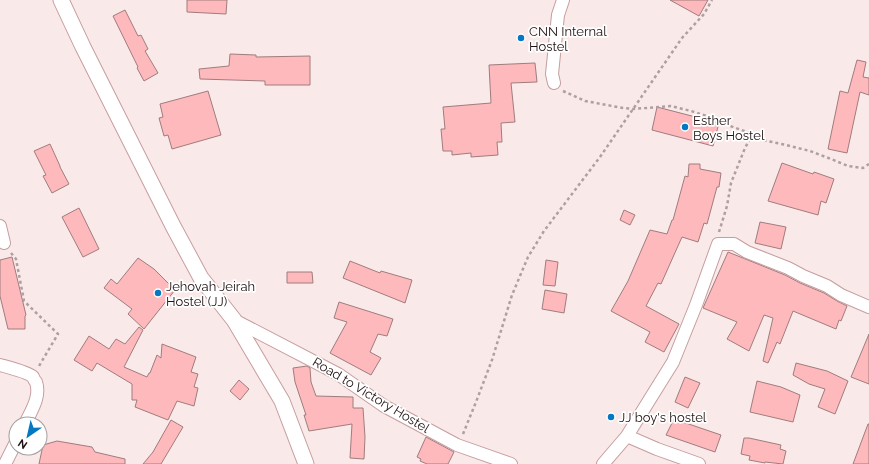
<svg xmlns="http://www.w3.org/2000/svg" width="869" height="464" font-family="Raleway,sans-serif">
<style>
.building{fill:#fdb9bc;stroke:#a17c7d}
.lines{fill:none;stroke-linecap:round;stroke-linejoin:round}
.minor-casing{stroke:#c69ea0;stroke-width:14}
.tertiary-casing{stroke:#c69ea0;stroke-width:17}
.path{stroke:#af9fa0;stroke-width:2.5;stroke-dasharray:3 3;stroke-linecap:butt}
.minor{stroke:#fff;stroke-width:12}
.tertiary{stroke:#fff;stroke-width:15}
.poi-dot{fill:#0578c2;stroke:#fff;stroke-width:1.5}
.labels{text-anchor:middle;dominant-baseline:central;stroke-width:3.5;stroke-linejoin:round;paint-order:stroke}
.poi-label{font-size:13px;fill:#201213;stroke:#fff;text-anchor:start}
.street-label{font-size:13px;fill:#201213;stroke:#fff}
</style>
<rect width="100%" height="100%" fill="#fae9e9"/>
<path class="building" d="M187,0H227L226,14L187,12Z
M670,0H708L699,16Z
M125,10L138,36L141,35L148,49L145,51L158,73L144,81L137,68L138,67L113,16Z
M230,54L256,55V57L310,56V85H265V81L200,79L199,69L229,66Z
M857,60L866,62L863,77L869,78V95L860,92L847,153L828,149L840,91L848,93Z
M535,63L537,82L511,83L515,122L501,123L502,142H497L498,155L471,157V153L452,155V151H443L441,129H445L443,107L491,103L489,65Z
M208,91L221,135L172,149L168,135L164,136L159,118L163,117L160,104Z
M657,107L719,123L713,146L652,130Z
M50,144L60,166V167L69,184L52,193L43,176L46,175L34,151Z
M782,163L813,174L814,172L834,179L826,203L821,201L818,215L768,201Z
M689,164H700V169L721,173L719,187H717L707,224L704,223L698,242L682,237L661,284L658,283L646,306L679,324L664,352L645,342L650,332L611,311L628,281L650,230L667,234L672,220H673L685,176L688,177Z
M79,208L99,249L83,257L62,217Z
M624,210L635,215L630,225L620,220Z
M760,222L786,227L781,249L755,243Z
M728,252L785,275L800,283L824,293L837,301L847,306L841,321L839,320L836,329L793,311L780,344L777,342L768,363L763,361L773,318L764,315L749,351L727,339L737,322L703,308Z
M12,257L26,315L25,316V329H8L0,296V260Z
M138,258L154,269L175,290L144,329L128,314L132,309L104,288L111,279L117,284Z
M546,260L558,262L555,286L543,285Z
M350,261L380,273L381,271L412,280L405,303L343,278Z
M287,272H312L313,283H287Z
M545,290L567,294L564,313L542,309Z
M339,302L393,319L387,336L378,334L370,352L381,358L371,375L330,353L347,322L334,318Z
M139,327L143,330L124,367L147,377L149,373H150L157,355L161,358L162,344L196,357L191,372L198,374L194,387L198,388L194,406L177,401L168,420L135,407L137,400H132V384L97,363L92,371L74,360L89,336L109,349L116,339L125,344Z
M869,334V384L851,377Z
M796,363L827,371L848,381L835,414L818,407L825,389L809,384L793,375Z
M307,366L310,368L311,382L316,396L353,397V408H363L365,437L364,459L350,458L352,424L309,431L304,415H306L295,382L293,368Z
M685,377L700,383L688,408L675,402Z
M239,380L249,389L240,400L230,391Z
M757,381L781,387L800,395L793,422L750,412Z
M674,419L721,435L715,452L666,435Z
M171,420L183,427L161,464H143L153,452Z
M868,424H869V464H853Z
M426,437L454,452L448,464H427L420,461L421,459L417,457Z
M744,438H749L781,445L780,449L786,451L783,464L765,462V463L749,460L750,456L741,454Z
M57,441L92,447L95,452L125,459V464H39L43,445Z"/>
<g class="lines">
<g class="minor-casing">
<path id="minor" d="M554,83L552,74L558,15L563,0
M0,226L4,243
M234,320L338,374L384,406L457,445L511,464
M0,365C7,367 28,372 33,377C33,377 35,382 36,382C41,397 31,411 25,424
M627,436L657,449L699,464
M5,464L16,442
M603,464L627,436L673,362L696,305L718,244H734L747,252L788,268L803,276L827,286L841,295L869,307"/>
</g>
<g class="tertiary-casing">
<path id="tertiary" d="M61,0L83,47L173,226L201,278L234,320L282,401L306,464"/>
</g>
<path class="path" d="M563,91L585,101L623,108L633,109L671,106L691,111L713,118L730,126L747,132L763,140L786,145L810,151L831,159L848,166L863,168L869,164
M719,232L727,206L731,183L745,148L752,135
M11,253L16,259L24,301L58,334L39,366
M463,434L476,402L492,360L512,295L528,257L544,231L600,157L682,38L704,14L712,0"/>
<use href="#minor" class="minor"/>
<use href="#tertiary" class="tertiary"/>
</g>
<g class="poi-dot">
<circle cx="521" cy="38" r="4"/>
<circle cx="685" cy="127" r="4"/>
<circle cx="158" cy="293" r="4"/>
<circle cx="611" cy="417" r="4"/>
</g>
<g class="labels">
<g class="poi-label">
<text x="529" y="31">CNN Internal<tspan x="529" dy="15">Hostel</tspan></text>
<text x="693" y="120">Esther<tspan x="693" dy="15">Boys Hostel</tspan></text>
<text x="166" y="286">Jehovah Jeirah<tspan x="166" dy="15">Hostel (JJ)</tspan></text>
<text x="619" y="417">JJ boy's hostel</text>
</g>
<g class="street-label">
<text transform="translate(371 395) rotate(31)">Road to Victory Hostel</text>
</g>
</g>
<g transform="translate(28 436) rotate(214)"><circle r="19" fill="#ffffff" stroke="#a6a0a1"/>
<path d="M0-3L7 15L0 10L-7 15Z" fill="#0578c2"/>
<text y="-6" font-size="11" font-weight="bold" text-anchor="middle" fill="#201213">N</text>
</g>
</svg>
